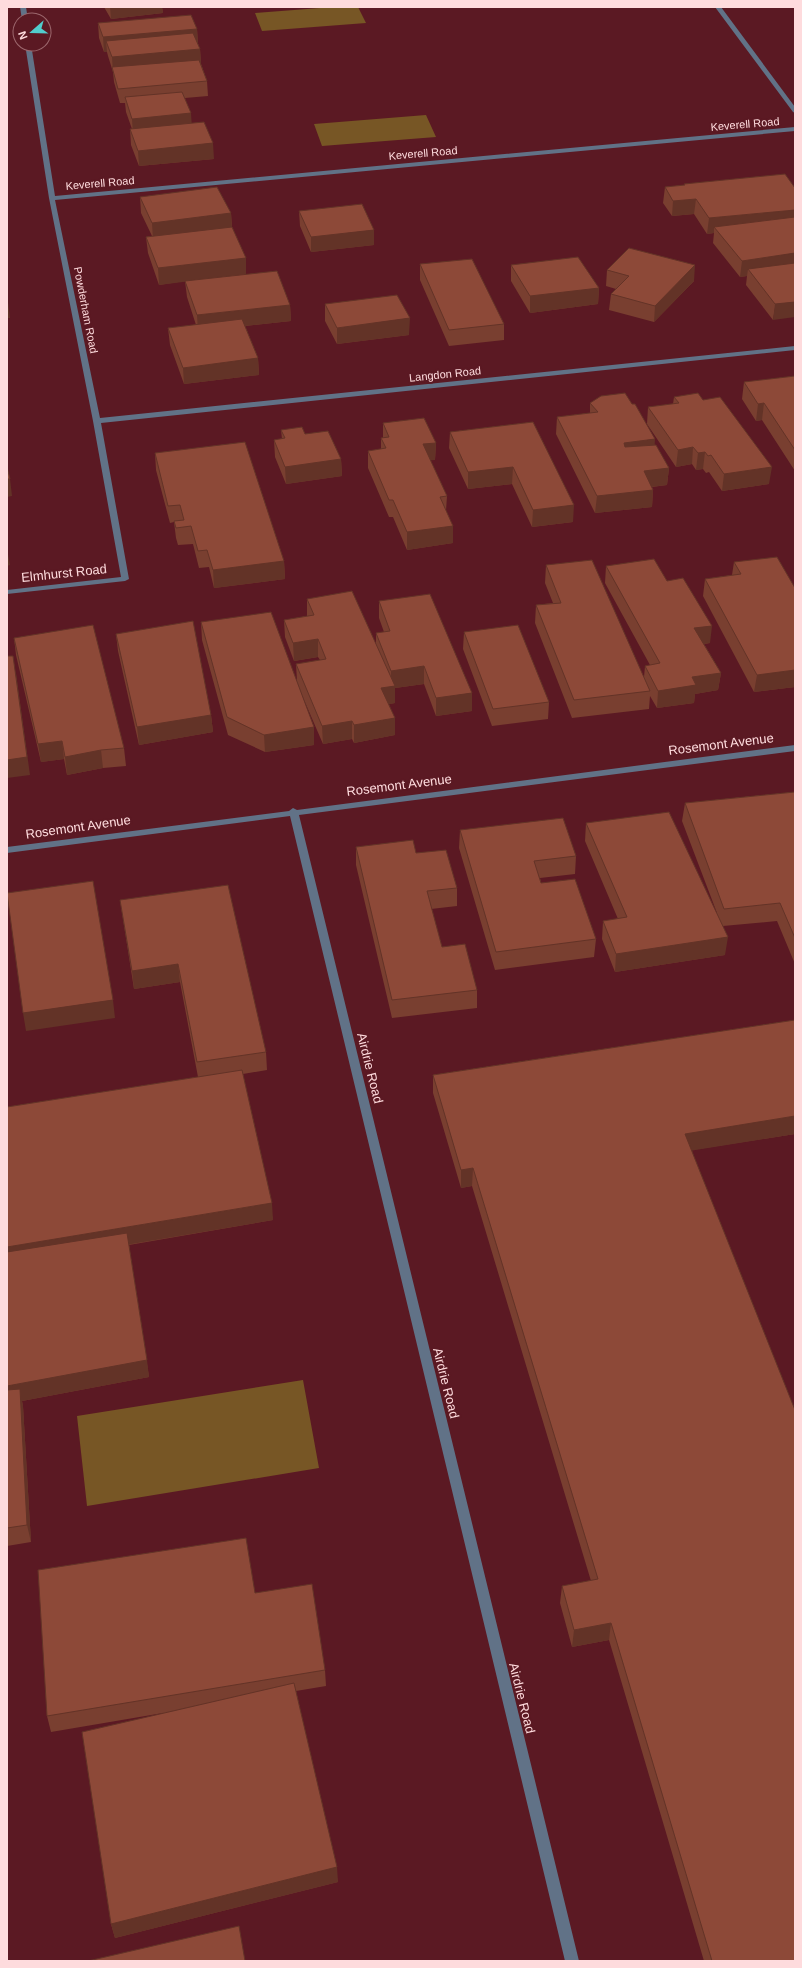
<svg xmlns="http://www.w3.org/2000/svg" width="802" height="1968" font-family="Arial,sans-serif">
<style>
.green{fill:#775625}
.lines{fill:none;stroke-linecap:round;stroke-linejoin:round}
.minor{fill:#617287;fill-rule:evenodd}
.wall{fill:#793f30}
.shaded-wall{fill:#633327}
.building{fill:#8d4938;stroke:#633327}
.labels{text-anchor:middle;dominant-baseline:central;stroke-width:4;stroke-linejoin:round;paint-order:stroke}
.far-street-label{font-size:11px;fill:#fedbdd;stroke:#5b1923}
.street-label{font-size:13px;fill:#fedbdd;stroke:#5b1923}
</style>
<rect width="100%" height="100%" fill="#5b1923"/>
<path class="green" d="M333,7H358L366,23L262,31L255,13Z
M426,115L436,137L322,146L314,124Z
M303,1380L319,1468L87,1506L77,1416Z"/>
<g class="lines">
<path class="minor" d="M20,7H26L28,20H22Z
M715,7H721L795,107V113L793,112Z
M25,44H31L55,196L795,127V131L55,200L100,418L795,346V350L101,423L129,579L125,581L7,594V590L121,577L93,421L49,198Z
M795,745V751L299,815L579,1961H565L290,816L7,853V847L289,811L293,808L297,810Z"/>
</g>
<path class="wall" d="M104,7H162L163,13L111,19Z
M98,23L197,29L198,44L200,49L201,64L207,81L208,96L185,98L191,123L214,159L139,166L131,145L130,129H132L126,112L125,103H120L114,82L113,72L108,56L107,52H104L99,38Z
M684,184L795,188L773,320L746,285L747,276L740,277L713,243L714,233L707,234L694,214L672,216L663,203L665,187L684,185Z
M140,197L231,213L232,227L246,274L199,280L290,305L291,321L245,326L258,358L259,375L184,384L170,345L168,328L196,325L187,297L185,281L159,285L148,253L146,237L152,236L141,213Z
M299,211L374,245L311,252L300,226Z
M420,264L504,324V340L449,346L420,280Z
M511,265L599,288L598,304L530,313L511,281Z
M607,270L694,281L654,322L609,310L611,294L616,289L606,286Z
M325,304L409,335L337,344L325,321Z
M795,376V471L762,420L756,421L742,399L744,382Z
M674,397L703,400L769,484L722,491L709,472L706,473L703,469L696,470L692,464L676,467L647,424L648,407L673,404Z
M590,403L655,445L669,468L667,485L652,487L653,490L652,507L595,513L556,434L557,417L590,413Z
M533,422L573,522L532,527L512,484L468,489L449,448L450,432Z
M383,423L436,443L435,460H430L447,496L446,511L453,543L407,550L393,517H389L368,468V451L381,449V438H383Z
M281,430L305,434L341,459L342,476L286,484L275,457L274,440L282,439Z
M155,453L284,561L285,579L214,588L209,567L199,568L193,544L178,545L176,538L174,522L170,523L156,470Z
M734,562L795,588V687L754,692L703,596L705,579L732,575Z
M546,565L644,677L645,666L650,665L605,583L606,566L667,581L710,643L704,644L721,673L718,690L695,694L694,703L657,708L650,696L649,709L572,718L535,623L536,605L553,603L545,583Z
M307,599L376,644V633L384,632L379,618V601L472,711L436,716L424,684L395,688V703L389,704L395,735L354,743L352,739L323,744L298,686L314,745L265,752L228,735L202,640L201,622L297,681L296,664L320,660L318,657L294,661L285,637L284,620L307,616Z
M464,632L549,702L548,719L492,726L463,649Z
M116,634L211,715L213,732L139,745L118,651Z
M14,638L124,748L126,766L103,768L67,775L64,759L41,762L16,655Z
M795,792V964L777,921L723,926L725,955L615,972L602,939L603,921L618,919L585,841L586,823L717,913L682,821L685,803Z
M460,830L576,856L575,874L540,878L541,883L596,939L594,957L495,970L459,848Z
M356,847L416,853L457,888V906L431,909L442,947L477,990V1008L392,1018L356,865Z
M120,900L266,1052L267,1070L243,1074L273,1220L129,1245L149,1377L22,1401L23,1406L31,1542L7,1546V1107L198,1077L180,982L134,989Z
M795,1020V1134L692,1150L795,1961H704L609,1640L572,1647L560,1603L562,1586L591,1581L472,1186L461,1188L433,1093V1075Z
M255,1593L325,1670L326,1686L296,1691L338,1882L115,1938L111,1924L163,1713L51,1732L47,1716Z"/>
<path class="shaded-wall" d="M110,7H162L163,13L111,19Z
M197,29L198,44L110,52L106,41L107,52H104L103,37Z
M200,49L201,64L114,72L112,67L113,72L112,57Z
M191,113L192,128L133,134L132,119Z
M213,143L214,159L139,166L138,151Z
M696,199L694,214L672,216L673,201Z
M795,210V225L714,227V233L707,234L709,218Z
M231,213L232,229L153,239L152,223Z
M374,230V245L311,252V237Z
M795,253V269H748L747,276L740,277L742,261Z
M246,258V274L159,285L158,268Z
M695,265L694,281L654,322L655,306Z
M599,288L598,304L530,313V296Z
M7,302H8L10,318H7Z
M795,302V317L773,320L775,304Z
M290,305L291,321L198,331L197,315Z
M410,318L409,335L337,344V328Z
M258,358L259,375L184,384L183,368Z
M764,403L762,420L756,421L758,404Z
M655,439L654,456L622,460L624,443Z
M436,443L435,460L423,461V444Z
M693,447L692,464L676,467L678,450Z
M705,452L703,469L696,470L698,453Z
M341,459L342,476L286,484L285,467Z
M513,467L512,484L468,489V472Z
M772,467L769,484L722,491L724,474Z
M669,468L667,485L642,488L644,471Z
M7,479H10L12,496L7,497Z
M653,490L652,507L595,513L597,496Z
M574,505L573,522L532,527L533,510Z
M453,526V543L407,550V532Z
M7,549L10,565L7,566Z
M284,561L285,579L214,588L213,570Z
M712,626L710,643L692,646L694,628Z
M318,639V657L294,661L293,643Z
M424,666V684L395,688V703L381,706V688L391,686V671Z
M795,670V687L754,692L757,675Z
M16,673L30,775L7,778V760Z
M721,673L718,690L695,694L694,703L657,708L658,691L692,677Z
M472,693V711L436,716V698Z
M211,715L213,732L139,745L137,727Z
M395,718V735L354,743V725Z
M352,721V739L323,744L322,726Z
M314,727V745L265,752L264,735Z
M62,741L64,759L41,762L38,744Z
M101,750L103,768L67,775L65,757Z
M728,937L725,955L615,972L616,954Z
M178,964L180,982L134,989L132,971Z
M113,1000L115,1018L26,1031L23,1013Z
M795,1116V1134L683,1152L685,1134Z
M473,1168L472,1186L461,1188V1170Z
M272,1203L273,1220L7,1265V1247Z
M147,1360L149,1377L22,1401L23,1406L31,1542L27,1525L7,1404V1386Z
M611,1623L609,1640L572,1647L574,1630Z
M337,1867L338,1882L115,1938L111,1924Z"/>
<path class="building" d="M191,15L197,29L103,37L98,23Z
M193,33L200,49L112,57L106,41Z
M199,60L207,81L118,89L112,67Z
M182,92L191,113L132,119L125,97Z
M204,122L213,143L138,151L130,129Z
M785,174L795,188V210L709,218L696,199L673,201L665,187L685,185L684,184Z
M217,187L231,213L152,223L140,197Z
M362,204L374,230L311,237L299,211Z
M795,217V253L742,261L714,227Z
M232,227L246,258L158,268L146,237Z
M629,248L695,265L655,306L611,294L629,276L607,270Z
M578,257L599,288L530,296L511,265Z
M472,259L504,324L449,330L420,264Z
M795,263V302L775,304L748,269Z
M277,271L290,305L197,315L185,281Z
M397,295L410,318L337,328L325,304Z
M242,319L258,358L183,368L168,328Z
M795,376V450L764,403L758,404L744,382Z
M625,393L632,404H635L655,439L624,443L625,447L656,445L669,468L644,471L653,490L597,496L557,417L598,412L590,403L601,396Z
M698,393L703,400L720,397L772,467L724,474L711,455L708,456L705,452L698,453L693,447L678,450L648,407L679,403L674,397Z
M424,418L436,443L423,444L447,496L440,497L453,526L407,532L393,500H389L368,451L386,448L381,438L389,437L383,423Z
M533,422L574,505L533,510L513,467L468,472L450,432Z
M302,427L305,434L328,431L341,459L285,467L274,440L285,438L281,430Z
M245,442L284,561L213,570L207,550L198,551L191,526L176,528L174,521L184,520L180,505L168,506L155,453Z
M7,467L10,479H7Z
M777,557L795,588V670L757,675L705,579L741,574L734,562Z
M654,559L667,581L683,578L712,626L694,628L721,673L692,677L696,685L658,691L645,666L660,663L606,566Z
M592,560L650,691L574,700L536,605L561,603L546,565Z
M352,591L395,686L381,688L395,718L354,725L352,721L322,726L296,664L326,659L318,639L293,643L284,620L314,615L307,599Z
M430,594L472,693L436,698L424,666L391,671L376,633L390,631L379,601Z
M271,612L314,727L264,735L227,717L201,622Z
M193,621L211,715L137,727L116,634Z
M93,625L124,748L101,750L65,757L62,741L38,744L14,638Z
M518,625L549,702L493,709L464,632Z
M7,656H13L27,757L7,760Z
M795,792V938L780,903L724,909L685,803Z
M669,812L728,937L616,954L603,921L627,917L586,823Z
M563,818L576,856L534,861L541,883L575,879L596,939L496,952L460,830Z
M413,840L416,853L446,850L457,888L427,891L442,947L465,944L477,990L392,1000L356,847Z
M93,881L113,1000L23,1013L7,893Z
M228,885L266,1052L197,1062L178,964L132,971L120,900Z
M795,1020V1116L685,1134L795,1410V1961H712L611,1623L574,1630L562,1586L598,1579L473,1168L461,1170L433,1075Z
M242,1070L272,1203L7,1247V1107Z
M127,1233L147,1360L7,1386V1252Z
M20,1389L27,1525L7,1528V1390Z
M246,1538L255,1593L312,1584L325,1670L47,1716L38,1570Z
M294,1683L337,1867L111,1924L82,1732Z
M239,1926L245,1961H88Z"/>
<g class="labels">
<g class="far-street-label">
<text transform="translate(745 124) rotate(-5)">Keverell Road</text>
<text transform="translate(423 153) rotate(-5)">Keverell Road</text>
<text transform="translate(100 183) rotate(-5)">Keverell Road</text>
<text transform="translate(86 310) rotate(79)">Powderham Road</text>
<text transform="translate(445 374) rotate(-6)">Langdon Road</text>
</g>
<g class="street-label">
<text transform="translate(64 573) rotate(-6)">Elmhurst Road</text>
<text transform="translate(721 744) rotate(-7)">Rosemont Avenue</text>
<text transform="translate(399 785) rotate(-7)">Rosemont Avenue</text>
<text transform="translate(78 827) rotate(-8)">Rosemont Avenue</text>
<text transform="translate(370 1068) rotate(76)">Airdrie Road</text>
<text transform="translate(446 1383) rotate(76)">Airdrie Road</text>
<text transform="translate(522 1698) rotate(76)">Airdrie Road</text>
</g>
</g>
<rect width="802" height="1968" fill="none" stroke="#fedbdd" stroke-width="16"/>
<g transform="translate(32 32) rotate(250)"><circle r="19" fill="#5b1923" stroke="#9c676d"/>
<path d="M0-3L7 15L0 10L-7 15Z" fill="#52cdcd"/>
<text y="-6" font-size="11" font-weight="bold" text-anchor="middle" fill="#fedbdd">N</text>
</g>
</svg>
